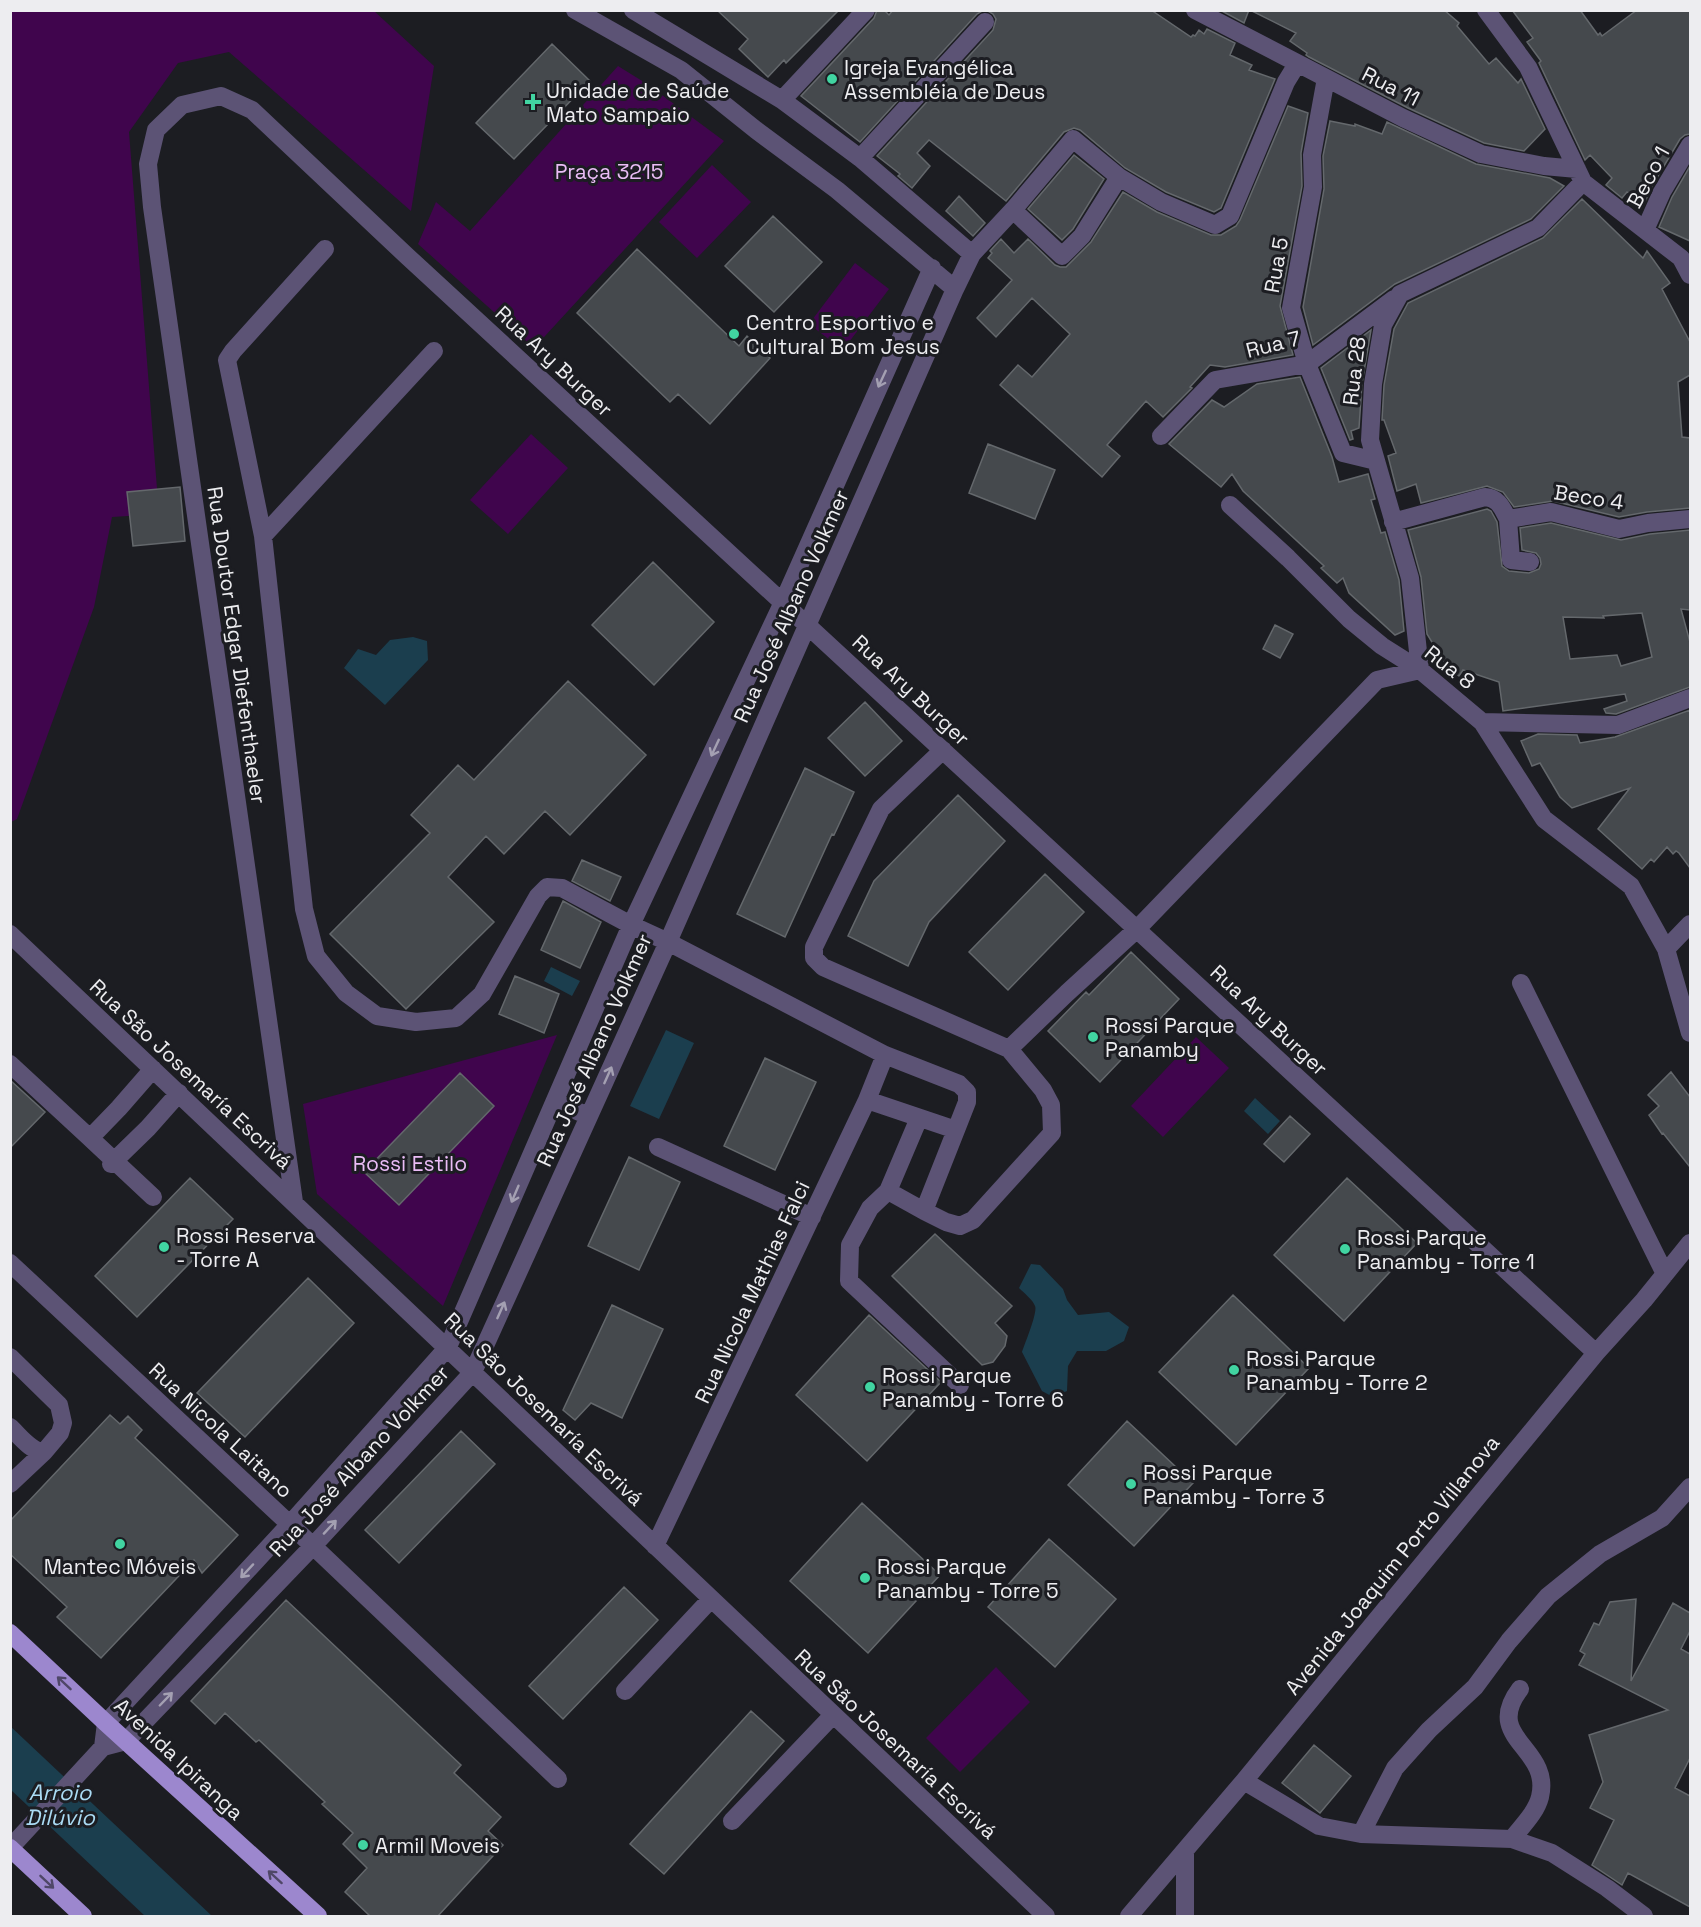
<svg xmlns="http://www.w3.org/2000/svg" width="1701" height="1927" font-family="'Space Grotesk',sans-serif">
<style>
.green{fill:#40054d}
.water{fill:#1b3e4e}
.building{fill:#45494d;stroke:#64686c;stroke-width:1.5;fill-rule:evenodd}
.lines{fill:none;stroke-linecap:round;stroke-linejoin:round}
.minor{stroke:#5c5375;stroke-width:18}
.major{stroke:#9c87ce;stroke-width:18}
.oneway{stroke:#a4a0b2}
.oneway2{stroke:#4f4767}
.poi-dot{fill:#41d4a1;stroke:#1c1d22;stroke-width:2}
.labels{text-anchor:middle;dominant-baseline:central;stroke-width:6;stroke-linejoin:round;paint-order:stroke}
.poi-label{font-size:21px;fill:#ededf0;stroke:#1c1d22;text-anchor:start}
.street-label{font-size:21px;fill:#ededf0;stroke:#1c1d22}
.park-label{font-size:21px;fill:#eabcf6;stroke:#1c1d22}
.water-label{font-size:22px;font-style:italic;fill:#aadbf4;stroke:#1c1d22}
</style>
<rect width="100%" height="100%" fill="#1c1d22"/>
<path class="green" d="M10,11H374L434,66L411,211L229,52L178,63L129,132L159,514L112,517L94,607L17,819L11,822Z
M618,66L647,84L724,141L534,348L418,244L436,202L470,231Z
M712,165L751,202L697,258L659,222Z
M855,263L889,289L843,350L809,324Z
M531,434L568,468L508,534L470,500Z
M557,1035L443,1306L317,1194L303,1104Z
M1196,1037L1229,1068L1163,1137L1131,1106Z
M996,1667L1030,1702L960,1772L926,1738Z"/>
<path class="water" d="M413,637L427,641L428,660L385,705L344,668L358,649L376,655L390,640Z
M551,967L580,981L572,996L544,981Z
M666,1030L694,1043L659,1119L630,1106Z
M1255,1098L1280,1121L1268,1134L1244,1111Z
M1031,1264L1040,1265L1063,1289L1067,1300L1078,1315L1109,1312L1129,1327L1124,1341L1106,1351H1077L1068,1366L1067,1391L1053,1397L1042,1391L1022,1352C1025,1343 1038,1312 1035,1306C1033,1300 1024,1293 1019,1288Z
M10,1726L212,1916H145L11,1790Z"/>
<path class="building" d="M717,10H839L786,63L784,60L768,77L739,49L748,39Z
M877,10H884L889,15L893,10H1151L1191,37L1193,35L1195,36L1199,30L1204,34L1207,29L1235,43L1230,55L1252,65L1249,70L1275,79L1221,208L1214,212L1166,192L1125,168L1080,130L1074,128L1064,132L1006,201L929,140L917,153L930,166L912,188L898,176L900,174L877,156L993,30L996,19L993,14L988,11H982L977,14L860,142L801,96L874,18Z
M1220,10H1249L1244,23Z
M1250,10H1444L1459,23L1457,26L1489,64L1496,58L1518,83L1521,79L1545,129L1524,151L1484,143L1408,108L1309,57L1306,55L1307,53L1290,41L1296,33Z
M1512,10H1580L1598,35L1600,33L1602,36L1637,10H1690V134L1685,135L1680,139L1652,186L1644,204L1627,192L1622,198L1606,185L1612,178L1590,155L1585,160L1539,63L1541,61L1527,42L1533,38Z
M552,44L590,81L514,159L476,123Z
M1288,106L1308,113L1301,153L1302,186L1280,306L1293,355L1225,367L1210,365L1190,387L1192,388L1163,417L1146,401L1107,445L1120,456L1102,477L1000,385L1018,365L1032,377L1070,334L1032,298L996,337L977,318L1012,280L988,258L992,253L990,251L1001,239L1014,253L1028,239L1055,265L1060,267H1066L1091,242L1123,192L1157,212L1211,235H1221L1236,226L1240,220Z
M1330,121L1355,126V124L1382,134L1387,122L1476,164L1550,178L1564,186L1531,219L1395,284L1313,345L1303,307L1324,189L1323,156Z
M1074,155L1104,179L1073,229L1062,240L1028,209Z
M1690,166V241L1659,227L1672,197Z
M959,196L985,223L973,236L946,211Z
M1582,199L1643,258L1647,251L1670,283L1662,289L1690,342V375L1678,382L1682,437L1690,438V508L1647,512L1619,517L1553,501L1514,507L1503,492L1487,486L1421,503L1416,484L1397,491L1388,456L1396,453L1384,420H1382L1384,385L1394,329L1408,303L1543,238Z
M773,216L822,262L774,312L725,266Z
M637,249L739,346L747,336L770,358L710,424L678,394L670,402L577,313Z
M1371,330L1362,383L1359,428L1351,431L1353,439L1350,440L1321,368Z
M1300,377L1332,457L1339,482L1368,474L1375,499L1371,500L1381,533L1385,532L1399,580L1404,631L1395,635L1349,593L1343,578L1337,583L1321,568L1324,566L1243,491L1232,474L1221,487L1169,444L1212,400L1224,407L1257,384Z
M988,444L1055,470L1035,519L969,493Z
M180,487L185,541L133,546L127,492Z
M1487,509L1491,511L1497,522L1502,566L1509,571L1529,573L1539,569L1541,564L1540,558L1536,553L1522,550L1520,528L1551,523L1621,540L1650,534L1690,530V610L1681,609L1690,642V687L1616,714L1606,713L1604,709L1627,701L1625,694L1503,711L1499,682L1463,670L1459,676L1447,667L1427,634L1421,577L1408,530ZM1642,613L1652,657L1621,666L1617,655L1570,659L1563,617L1604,618L1603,616Z
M653,562L714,622L654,685L592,625Z
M1275,625L1293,634L1280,658L1263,649Z
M568,681L646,755L570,835L545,811L504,854L486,836L448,877L494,922L406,1009L330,934L430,833L411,815L458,765L474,780Z
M865,702L902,741L865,776L828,738Z
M1690,710V868L1679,853L1676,851L1673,854L1667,847L1654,862L1651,859L1642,869L1598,829L1630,788L1572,808L1560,797L1540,763L1532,766L1521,741L1538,734L1577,735L1580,743L1615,737Z
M805,768L854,792L834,835L832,834L785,937L737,914Z
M958,795L1005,841L929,922L908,966L848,936L874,881Z
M582,860L621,877L610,901L572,881Z
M1045,874L1084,912L1008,990L969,952Z
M563,901L601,922L580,968L541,950Z
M1131,952L1179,999L1100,1082L1048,1031L1086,992L1089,995Z
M515,976L559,994L544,1033L499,1014Z
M765,1058L816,1082L775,1170L724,1146Z
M1671,1072L1690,1097V1167L1663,1133L1662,1134L1649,1115L1659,1106L1648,1095Z
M460,1073L494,1106L399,1205L364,1172Z
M10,1080L45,1112L10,1148Z
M1290,1116L1310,1134L1284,1162L1264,1144Z
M629,1157L680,1182L639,1270L588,1246Z
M190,1178L233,1219L137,1317L95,1276Z
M1347,1178L1417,1243L1344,1321L1274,1255Z
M935,1234L1012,1306L995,1323L1007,1336L1005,1346L993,1362L982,1365L892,1276Z
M308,1278L354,1323L245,1437L197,1393Z
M1233,1295L1309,1368L1236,1445L1159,1372Z
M612,1305L663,1329L622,1418L591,1403L575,1420L563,1410Z
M869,1315L941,1382L867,1461L796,1395Z
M110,1415L120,1424L128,1416L142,1430L135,1438L238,1535L202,1573L194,1560L101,1658L57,1617L67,1607L10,1554V1521Z
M1127,1421L1193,1483L1134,1546L1068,1485Z
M461,1431L495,1464L399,1563L365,1530Z
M862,1503L940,1575L868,1653L790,1581Z
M1049,1539L1116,1599L1055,1667L988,1607Z
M624,1587L658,1620L563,1719L529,1686Z
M1636,1599L1631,1681L1673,1603L1690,1613V1631L1681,1649L1690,1654V1758L1675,1788L1690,1796V1907L1628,1873L1622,1885L1592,1865L1614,1820L1590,1808L1603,1782L1589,1735L1668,1710L1579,1665L1585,1654L1580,1651L1594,1623L1599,1625L1610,1602Z
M286,1600L461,1765L454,1773L501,1817L488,1831L503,1845L437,1917H371L345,1892L367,1868L343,1844L353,1833L322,1804L325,1802L259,1740L256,1742L225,1713L215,1724L191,1701Z
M751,1711L784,1741L664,1874L630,1844Z
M1314,1745L1351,1776L1320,1813L1282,1783Z"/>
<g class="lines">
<path class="minor" d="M575,10L681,70L756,130L837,190L955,289
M1195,10L1403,118L1481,154L1544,166L1577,169
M1486,10L1528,67L1583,182L1681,258L1690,275
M1326,78L1312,155L1313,187L1291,308L1307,364L1343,453L1376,461
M782,100L866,10
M860,158L985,22
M1013,210L1062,256L1082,236L1119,177
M1645,230L1662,192L1690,145
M325,249L233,351L227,360L263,536L304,909L316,956L346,993L377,1016L416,1022L456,1018L482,994L538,896L547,887L562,888L631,925L668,942L885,1055L959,1084L967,1092V1102L956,1130L867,1100
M972,254L1013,210L1073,139L1119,177L1161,202L1215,225L1230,216L1286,82L1297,64
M1161,436L1215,380L1307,364L1394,299
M1230,505L1288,558L1349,619L1382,646L1420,670L1482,722L1544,819L1631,886L1666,949L1690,1033
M1508,519L1511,560L1530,562
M1393,522L1485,497C1499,498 1502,508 1508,519L1551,512L1619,529L1648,523L1690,519
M263,536L434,351
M1482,722L1618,725L1690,698
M943,750L881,809L814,947V958L823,967L1009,1049L1043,1090L1051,1105L1052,1133L973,1220L960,1226L946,1222L924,1211L956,1130
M10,934L1046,1916
M1666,949L1690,924
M1521,983L1665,1274
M1009,1049L1067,993L1137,929L1377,680L1420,670L1410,578L1370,440L1373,384L1383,325L1400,294L1538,228L1583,182
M10,1064L90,1138L119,1108L153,1069
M555,1102L589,1116
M919,1118L888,1191L924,1211
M90,1138L153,1197
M658,1147L812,1217
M111,1164L148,1128L179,1093
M888,1191L870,1208L850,1245L849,1281L960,1385
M294,1202L152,207L148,164L156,130L182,105L221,96L252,110L408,257L1596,1353
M10,1263L313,1546L558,1779
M10,1357L59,1405L63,1423L60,1433L44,1452C31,1452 19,1435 10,1427
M10,1484L44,1452
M655,1546L867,1100L885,1055
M625,1691L711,1599
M103,1747L126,1741L313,1546L473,1372L668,942L955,289L972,254L860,158L782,100L633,10
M1244,1781L1319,1826L1361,1834L1512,1839L1552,1853L1607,1888L1644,1916
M732,1821L833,1715
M1361,1834L1395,1768L1429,1730L1475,1687L1509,1641L1548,1596L1600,1554L1662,1518L1690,1487
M1512,1839C1521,1827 1536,1813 1540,1797C1552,1747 1482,1739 1520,1689
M10,1848L103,1747L106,1723L290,1524L448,1347L631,925L783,602L932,268
M1129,1916L1244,1781L1596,1353L1644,1300L1690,1243
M1185,1916V1851"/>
<path class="major" d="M10,1633L106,1723L318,1916
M10,1848L83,1916"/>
</g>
<defs><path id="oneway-shaft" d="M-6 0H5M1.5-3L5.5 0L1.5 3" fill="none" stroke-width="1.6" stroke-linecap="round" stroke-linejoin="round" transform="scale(1.5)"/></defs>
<g class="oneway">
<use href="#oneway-shaft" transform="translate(882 379) rotate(115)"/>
<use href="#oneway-shaft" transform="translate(715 748) rotate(115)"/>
<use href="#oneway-shaft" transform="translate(608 1075) rotate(-66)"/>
<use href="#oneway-shaft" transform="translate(515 1194) rotate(113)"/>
<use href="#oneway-shaft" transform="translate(501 1310) rotate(-66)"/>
<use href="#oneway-shaft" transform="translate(330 1527) rotate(-47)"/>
<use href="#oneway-shaft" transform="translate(247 1571) rotate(133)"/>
<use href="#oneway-shaft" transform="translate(166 1699) rotate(-46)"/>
</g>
<g class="oneway2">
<use href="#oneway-shaft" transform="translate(64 1683) rotate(-137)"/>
<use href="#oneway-shaft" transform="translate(275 1877) rotate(-138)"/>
<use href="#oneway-shaft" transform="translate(47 1882) rotate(43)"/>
</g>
<g class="poi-dot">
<circle cx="832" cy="79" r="6"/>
<path d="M530 93h6v6h6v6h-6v6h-6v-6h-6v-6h6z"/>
<circle cx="734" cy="334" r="6"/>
<circle cx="1093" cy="1037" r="6"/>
<circle cx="164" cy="1247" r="6"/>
<circle cx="1345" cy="1249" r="6"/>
<circle cx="1234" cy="1370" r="6"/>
<circle cx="870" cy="1387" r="6"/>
<circle cx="1131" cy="1484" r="6"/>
<circle cx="120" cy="1544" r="6"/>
<circle cx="865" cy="1578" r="6"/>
<circle cx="363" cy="1845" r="6"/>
</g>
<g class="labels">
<g class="poi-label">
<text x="844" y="67">Igreja Evangélica<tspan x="844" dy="24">Assembléia de Deus</tspan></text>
<text x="546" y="90">Unidade de Saúde<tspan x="546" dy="24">Mato Sampaio</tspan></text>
<text x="746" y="322">Centro Esportivo e<tspan x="746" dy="24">Cultural Bom Jesus</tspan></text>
<text x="1105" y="1025">Rossi Parque<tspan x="1105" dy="24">Panamby</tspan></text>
<text x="176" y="1235">Rossi Reserva<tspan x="176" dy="24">- Torre A</tspan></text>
<text x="1357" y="1237">Rossi Parque<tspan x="1357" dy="24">Panamby - Torre 1</tspan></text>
<text x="1246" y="1358">Rossi Parque<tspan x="1246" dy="24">Panamby - Torre 2</tspan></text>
<text x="882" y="1375">Rossi Parque<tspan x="882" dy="24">Panamby - Torre 6</tspan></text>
<text x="1143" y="1472">Rossi Parque<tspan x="1143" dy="24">Panamby - Torre 3</tspan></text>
<text x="120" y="1566" text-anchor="middle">Mantec Móveis</text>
<text x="877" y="1566">Rossi Parque<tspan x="877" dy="24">Panamby - Torre 5</tspan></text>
<text x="375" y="1845">Armil Moveis</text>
</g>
<g class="street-label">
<text transform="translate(1391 86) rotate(27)">Rua 11</text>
<text transform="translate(1648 177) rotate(-62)">Beco 1</text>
<text transform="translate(1276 265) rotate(-80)">Rua 5</text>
<text transform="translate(1273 344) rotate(-14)">Rua 7</text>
<text transform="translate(554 361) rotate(43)">Rua Ary Burger</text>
<text transform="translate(1354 371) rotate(-83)">Rua 28</text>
<text transform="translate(1589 497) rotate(9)">Beco 4</text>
<text transform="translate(791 606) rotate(-66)">Rua José Albano Volkmer</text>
<text transform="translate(237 645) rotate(82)">Rua Doutor Edgar Diefenthaeler</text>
<text transform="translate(1450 667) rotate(38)">Rua 8</text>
<text transform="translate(911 690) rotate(43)">Rua Ary Burger</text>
<text transform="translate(1269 1020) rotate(43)">Rua Ary Burger</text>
<text transform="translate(594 1050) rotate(-66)">Rua José Albano Volkmer</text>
<text transform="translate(191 1074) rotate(43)">Rua São Josemaría Escrivá</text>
<text transform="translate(752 1292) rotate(-65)">Rua Nicola Mathias Falci</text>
<text transform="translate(544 1409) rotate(44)">Rua São Josemaría Escrivá</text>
<text transform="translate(221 1430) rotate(43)">Rua Nicola Laitano</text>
<text transform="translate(359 1461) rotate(-47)">Rua José Albano Volkmer</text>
<text transform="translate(1392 1565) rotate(-51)">Avenida Joaquim Porto Villanova</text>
<text transform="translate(896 1744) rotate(43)">Rua São Josemaría Escrivá</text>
<text transform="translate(179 1759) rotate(43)">Avenida Ipiranga</text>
</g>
<g class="park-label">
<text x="609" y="171">Praça 3215</text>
<text x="410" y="1163">Rossi Estilo</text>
</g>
<g class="water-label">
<text x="60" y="1792">Arroio<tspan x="60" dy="25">Dilúvio</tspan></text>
</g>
</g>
<rect width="1701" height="1927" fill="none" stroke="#ededf0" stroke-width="24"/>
</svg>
